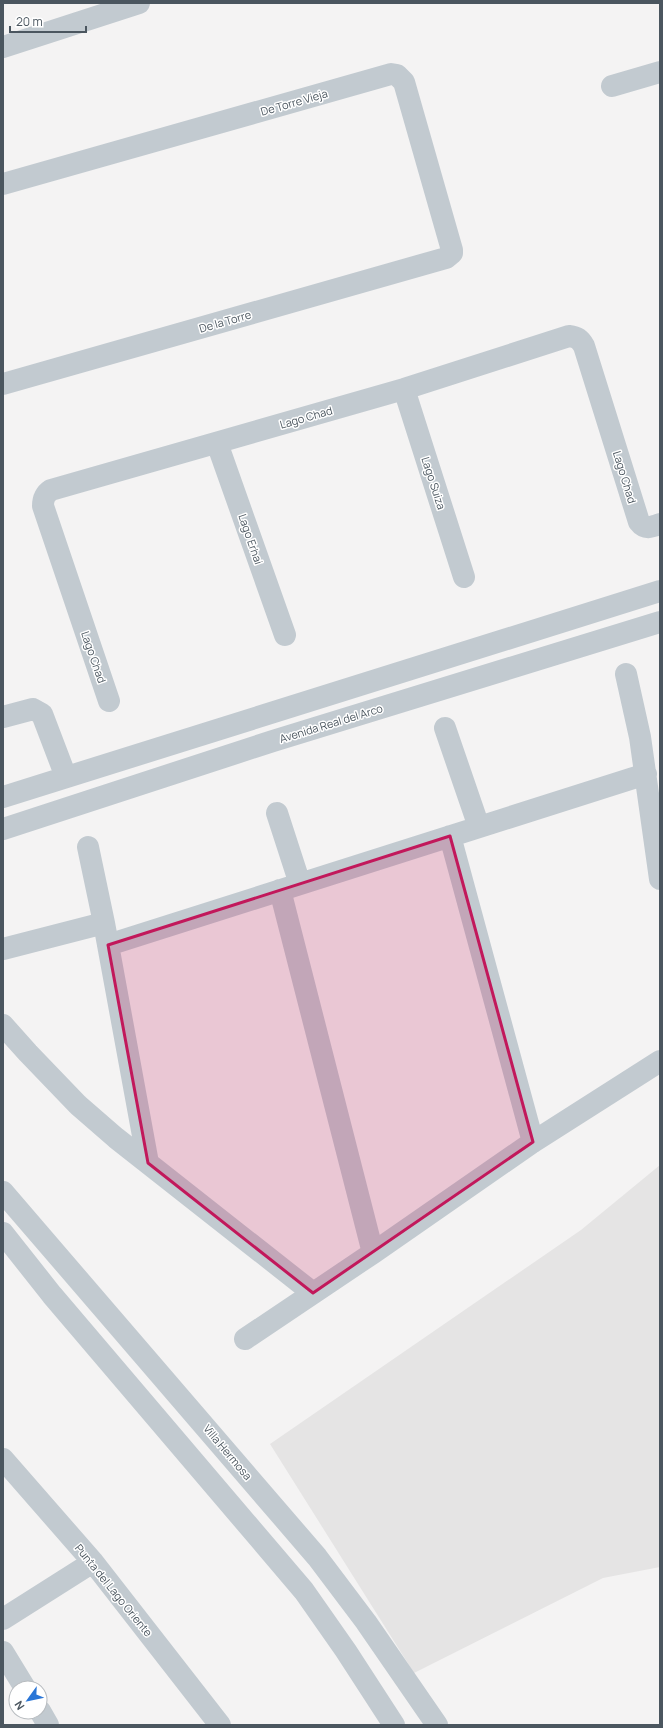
<svg xmlns="http://www.w3.org/2000/svg" width="663" height="1728" font-family="Manrope,sans-serif">
<style>
.education{fill:#e5e4e4}
.lines{fill:none;stroke-linecap:round;stroke-linejoin:round}
.minor{stroke:#c2cad0;stroke-width:22}
.marked{fill:#c2185b;fill-opacity:0.2;stroke:#c2185b;stroke-width:3;stroke-linejoin:round}
.labels{text-anchor:middle;dominant-baseline:central;stroke-width:3;stroke-linejoin:round;paint-order:stroke}
.street-label{font-size:11px;fill:#4b565f;stroke:#fff}
</style>
<rect width="100%" height="100%" fill="#f4f3f3"/>
<path class="education" d="M660,1165V1567L603,1578L414,1673L270,1444L581,1230Z"/>
<g class="lines">
<path class="minor" d="M3,47L139,3
M612,86L660,72
M3,184L391,74L397,75L404,82L452,250V253L446,258L3,384
M404,389L464,577
M217,443L285,635
M626,674L640,737L660,879
M109,701L43,506C43,498 45,494 51,490L404,389L569,336C577,337 580,339 584,346L639,522C645,530 652,527 660,524
M3,717L33,709L42,714L66,777
M445,728L479,827
M3,797L660,591
M277,813L300,884
M3,829L273,741L660,622
M450,836L533,1142
M88,847L104,923L148,1163
M280,890L373,1253
M108,945L646,774
M3,949L104,923
M3,1025L28,1053L78,1105L116,1138L313,1293
M3,1192L317,1557L366,1622L437,1725
M3,1233L52,1295L304,1591L346,1651L394,1725
M245,1339L373,1253L533,1142L660,1061
M3,1459L93,1562L220,1725
M3,1619L93,1562
M3,1652L25,1688
M40,1711L48,1725"/>
</g>
<path class="marked" d="M450,836L533,1142L313,1293L148,1163L108,945Z"/>
<g class="labels">
<g class="street-label">
<text transform="translate(294 102) rotate(-16)">De Torre Vieja</text>
<text transform="translate(225 321) rotate(-16)">De la Torre</text>
<text transform="translate(306 417) rotate(-16)">Lago Chad</text>
<text transform="translate(625 477) rotate(73)">Lago Chad</text>
<text transform="translate(434 483) rotate(72)">Lago Suiza</text>
<text transform="translate(251 539) rotate(71)">Lago Erhai</text>
<text transform="translate(94 657) rotate(71)">Lago Chad</text>
<text transform="translate(331 723) rotate(-17)">Avenida Real del Arco</text>
<text transform="translate(228 1452) rotate(50)">Villa Hermosa</text>
<text transform="translate(114 1590) rotate(51)">Punta del Lago Oriente</text>
</g>
</g>
<rect width="663" height="1728" fill="none" stroke="#4b565f" stroke-width="8"/>
<g transform="translate(28 1700) rotate(237)"><circle r="19" fill="#ffffff" stroke="#b7bbbf"/>
<path d="M0-3L7 15L0 10L-7 15Z" fill="#2a76d7"/>
<text y="-6" font-size="11" font-weight="bold" text-anchor="middle" fill="#4b565f">N</text>
</g>
<path d="M10 26v6h76v-6" fill="none" stroke="#4b565f" stroke-width="2"/>
<text x="16" y="26" font-size="12" fill="#4b565f" stroke="#ffffff" stroke-width="3" paint-order="stroke">20 m</text>
</svg>
